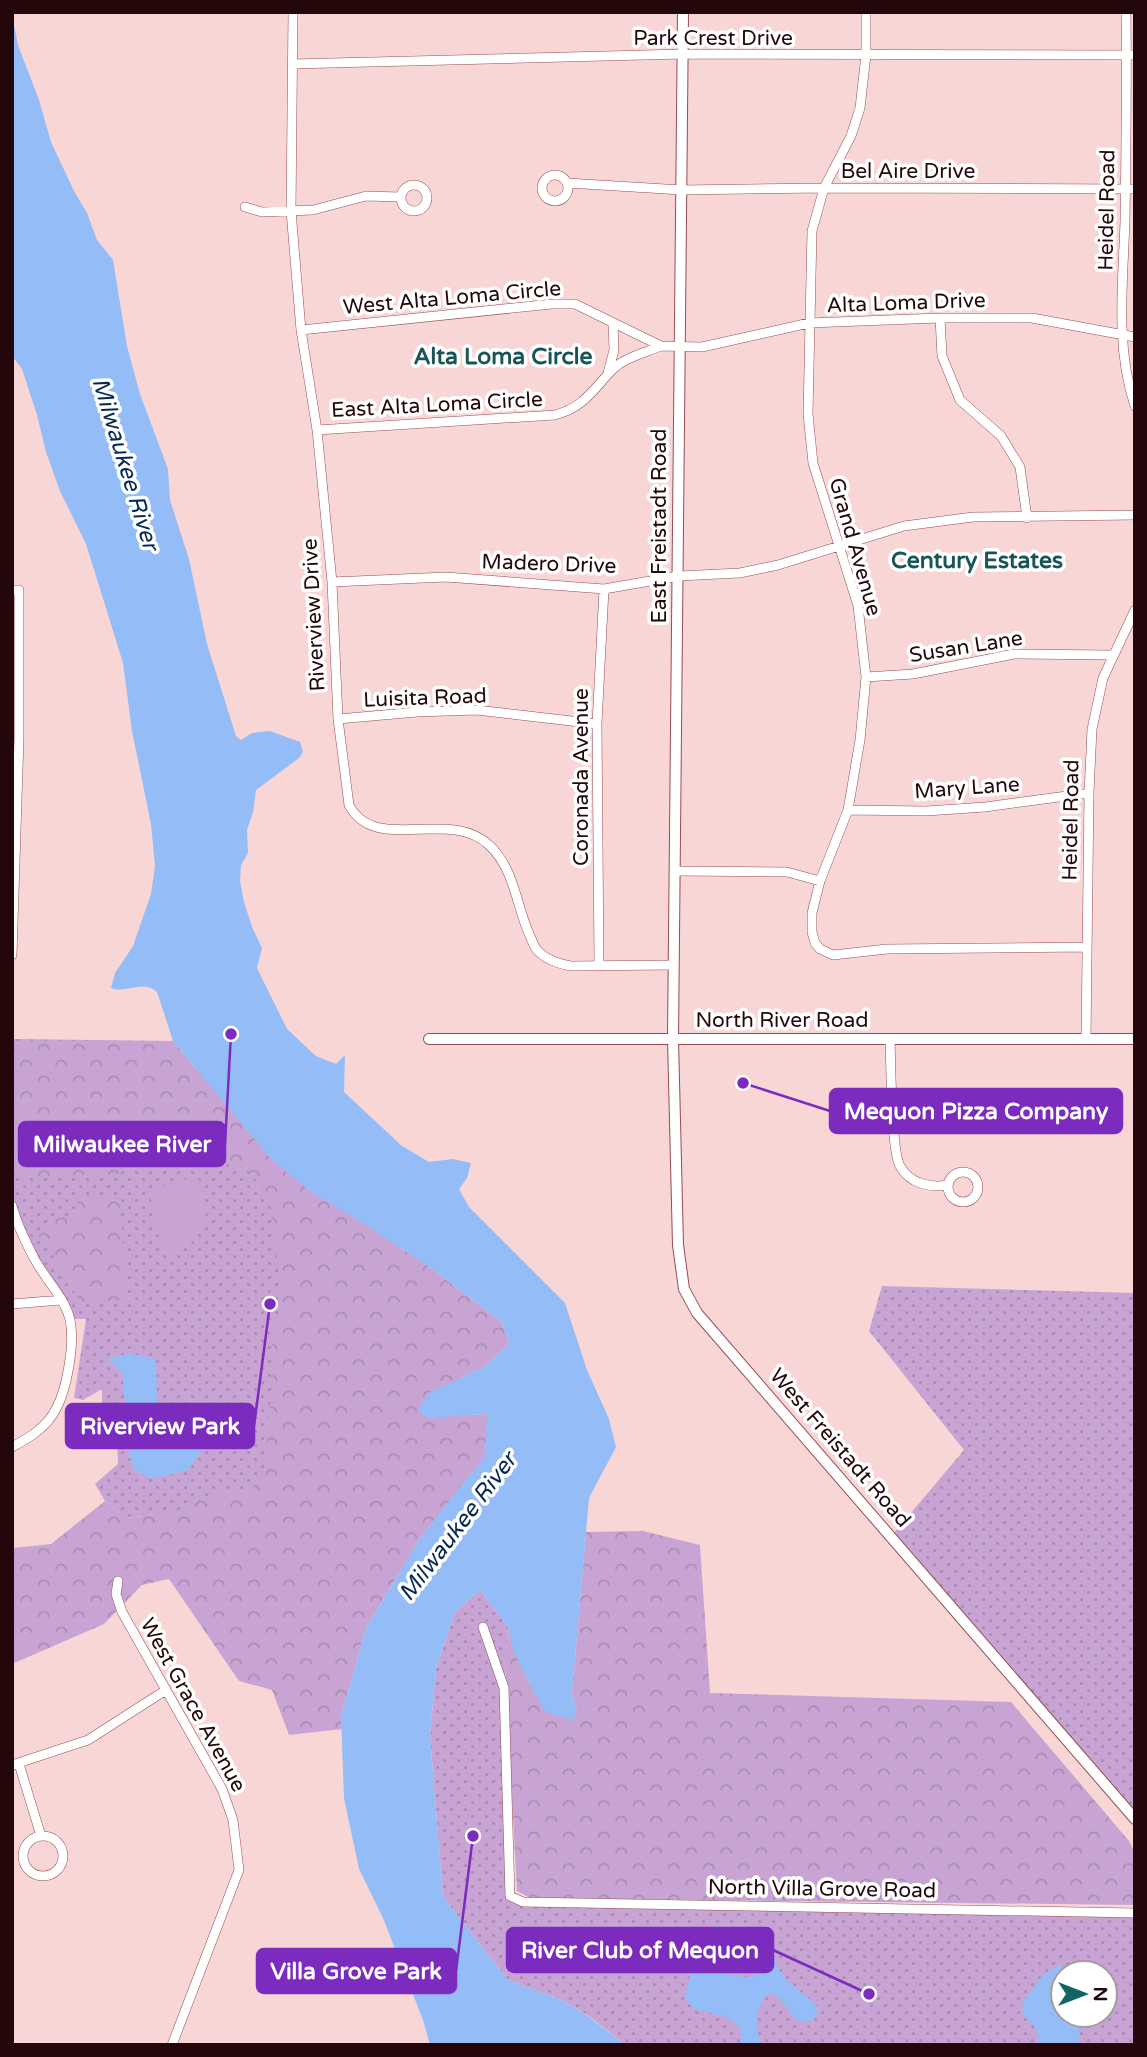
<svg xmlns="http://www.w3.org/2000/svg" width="1147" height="2057" font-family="'Varela Round',sans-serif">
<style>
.green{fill:url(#green-dots);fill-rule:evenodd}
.forest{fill:url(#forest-crowns)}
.pitch{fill:#c7a4d3}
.water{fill:#94bdf8;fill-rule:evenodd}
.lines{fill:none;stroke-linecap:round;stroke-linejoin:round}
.minor-casing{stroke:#964d51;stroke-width:10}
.tertiary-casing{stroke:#964d51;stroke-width:12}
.minor{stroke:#fff;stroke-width:9}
.tertiary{stroke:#fff;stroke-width:10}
.labels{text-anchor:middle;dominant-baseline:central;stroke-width:7;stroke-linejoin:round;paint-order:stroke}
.street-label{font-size:21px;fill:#24070a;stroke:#fff}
.neighbourhood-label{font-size:23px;font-weight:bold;fill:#185556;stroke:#fff}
.water-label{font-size:23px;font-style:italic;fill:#062855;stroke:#fff}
.leader{fill:none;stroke:#7b2cbf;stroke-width:2.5}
.callout-dot{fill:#7b2cbf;stroke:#fff;stroke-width:2.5}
.callout{fill:#7b2cbf;stroke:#7b2cbf;stroke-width:2.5}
.callout-label{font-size:23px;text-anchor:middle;font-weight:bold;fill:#fff}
</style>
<defs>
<pattern id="green-dots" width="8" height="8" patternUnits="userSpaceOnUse" patternTransform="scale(1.75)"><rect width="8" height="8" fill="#c7a4d3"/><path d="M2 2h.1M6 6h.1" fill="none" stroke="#ab8cb4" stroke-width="1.8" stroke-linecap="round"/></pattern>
<pattern id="forest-crowns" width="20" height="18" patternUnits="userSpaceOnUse" patternTransform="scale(1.75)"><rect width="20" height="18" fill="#c7a4d3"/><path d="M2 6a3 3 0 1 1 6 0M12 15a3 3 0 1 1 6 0" fill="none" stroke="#ab8cb4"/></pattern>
</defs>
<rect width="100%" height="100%" fill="#f9d6d6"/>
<path class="green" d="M12,1039L173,1041L194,1068L431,1268L485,1456L420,1538L407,1560L154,1514L127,1518L105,1501L95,1484L118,1464L116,1415L102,1403V1389L83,1400L74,1398L86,1319H70L35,1260L12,1206Z
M882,1286L1135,1293V1819L894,1533L964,1450L869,1331Z
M480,1590L508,1627L504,1688L510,1896L523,1902L1135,1913V2045H625L589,2016L562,2000L508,1980L443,1897L430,1736L436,1669L455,1612ZM1063,1973H1105V2015H1063Z"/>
<path class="forest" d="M173,1041L271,1159L311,1192L350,1215L431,1268L502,1322L509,1344L484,1367L430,1392L426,1418L488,1414L485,1456L420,1538L366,1628L341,1716L342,1729L289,1735L272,1690L239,1681L169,1579L142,1585L104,1624L12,1664V1548L51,1544L105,1501L127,1518L183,1510L214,1492L247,1493L264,1474L274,1356L268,1321L283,1314L270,1197L247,1168L227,1162L118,1167L119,1174L13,1177L12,1044Z
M120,1196L126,1300L81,1302L55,1266L51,1239L36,1236L49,1220L78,1215L77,1198Z
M643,1531L700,1545L710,1693L1011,1702L1129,1841L1135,1853V1905L530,1898L517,1891L505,1669L508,1627L515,1652L529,1682L577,1712L572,1693L586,1532Z"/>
<path class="pitch" d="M197,1176L205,1196L206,1225L189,1245L163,1254L149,1191Z"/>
<path class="water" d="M12,15L18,45L39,100L51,142L74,191L87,213L97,240L113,260L127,346L140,394L168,469L170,500L189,559L207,644L236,736L241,740L252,733L270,731L300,742L303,752L299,758L256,790L253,812L247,830L248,853L241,865L240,881L244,902L252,927L262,948L257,968L287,1029L316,1056L336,1064L345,1055L344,1092L402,1146L429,1162L453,1159L471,1163L467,1178L459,1189L469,1207L565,1303L587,1370L609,1419L616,1447L589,1498L572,1693L577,1712L572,1720L544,1711L514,1652L508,1627L480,1590L455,1612L436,1669L430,1736L443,1897L508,1980L562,2000L588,2016L625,2045H430L423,2020L383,1918L359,1869L344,1798L341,1716L366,1628L420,1538L485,1456L487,1414L426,1418L418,1409L430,1392L484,1367L509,1344L502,1322L431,1268L350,1215L311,1192L271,1159L173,1041L157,992C143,979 126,994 111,988L115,973L133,946L151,894L155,866L151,824L132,731L123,663L86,544L60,491L46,452L37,415L22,369L12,356Z
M129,1353L156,1359L158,1427L181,1445L205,1446L188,1470L152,1479L134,1470C123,1438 127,1406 122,1373L107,1359Z
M719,1925L731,1932L744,1926L763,1932C771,1944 771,1950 776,1963C782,1980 804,1993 816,2005L818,2011L814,2019C792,2031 788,2001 772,1993L766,1995C755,2013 755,2025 761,2045H739C749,2015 710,2015 692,2008L685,1997L697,1946L703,1931ZM742,1939C756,1947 765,1960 755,1976L746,1977L712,1971L707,1958L712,1943L720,1941L737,1944Z
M1059,1965L1064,1966L1070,1973H1063V2015H1078L1080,2045H1037C1042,2031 1033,2025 1024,2016L1022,2003L1041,1977Z"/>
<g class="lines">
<g class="minor-casing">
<path id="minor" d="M293,12L291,211L301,330L317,430L332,582L338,719L349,805C375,855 449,807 489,845C515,869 516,906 530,936C532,940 534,947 537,950C545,959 560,964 571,966L674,965
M866,12V55L860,108L851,136L824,188L812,231L808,414L813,463L858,606L866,677L860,740L848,810L820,881L812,913V932L815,943L820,949L833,955L887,949L1087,947
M1126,12C1127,82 1126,151 1125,221C1123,282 1115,347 1135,406
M292,64L683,54L1135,55
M542 188a13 13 0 1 1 26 0a13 13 0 1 1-26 0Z
M567,183L682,190L824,188L1135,189
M401 198a13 13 0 1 1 26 0a13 13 0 1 1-26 0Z
M245,207L262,212L313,210L366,196L400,197
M940,318L942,356L960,400L1001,436L1020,467L1027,518
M301,330L552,304H575L661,346L702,347L809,323L940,318H1032L1135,337
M608,373L614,350L613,323
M317,430L555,415C584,407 592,391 611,371C623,358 644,353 661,346
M332,582L446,577L604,589L679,576L740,573L778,565L904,526L973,517L1135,515
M12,590H19V738L12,955
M866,677L913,674L1014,654L1113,655
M338,719L417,712L477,710L597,724
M848,810L926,811L985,807L1089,793
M676,871L787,872L820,881
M599,965L597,724L604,589
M1086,1039L1089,793L1092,729L1103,678L1135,610
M890,1040C891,1062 891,1151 900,1166C910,1184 930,1188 948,1185
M948 1187a15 15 0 1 1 30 0a15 15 0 1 1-30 0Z
M12,1206C17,1225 26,1243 35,1260C46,1280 65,1298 70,1320C75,1343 67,1389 56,1409C47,1427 29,1438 12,1447
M12,1304L61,1300
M118,1581L116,1594L122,1612L222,1789L233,1820L239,1870L172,2045
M483,1627L504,1688L510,1896L523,1902L1135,1913
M19,1764L41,1836
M12,1765L88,1740L166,1690
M23 1856a20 20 0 1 1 40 0a20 20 0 1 1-40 0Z"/>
</g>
<g class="tertiary-casing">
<path id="tertiary" d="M683,12L673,1039L678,1245L684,1289L697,1313L1135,1819
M429,1039H1135"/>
</g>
<use href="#minor" class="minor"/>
<use href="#tertiary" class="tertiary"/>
</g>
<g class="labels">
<g class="street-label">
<text x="713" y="38">Park Crest Drive</text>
<text x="908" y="171">Bel Aire Drive</text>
<text transform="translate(1107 210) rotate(-89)">Heidel Road</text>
<text transform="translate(452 298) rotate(-5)">West Alta Loma Circle</text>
<text transform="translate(906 303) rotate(-2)">Alta Loma Drive</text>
<text transform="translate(437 405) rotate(-3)">East Alta Loma Circle</text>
<text transform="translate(659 526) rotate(-90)">East Freistadt Road</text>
<text transform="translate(855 547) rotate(74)">Grand Avenue</text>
<text transform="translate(549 564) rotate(2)">Madero Drive</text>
<text transform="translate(314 615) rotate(-93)">Riverview Drive</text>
<text transform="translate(966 647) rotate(-9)">Susan Lane</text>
<text transform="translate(425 698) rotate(-2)">Luisita Road</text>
<text transform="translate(581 777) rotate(-90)">Coronada Avenue</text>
<text transform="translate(967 788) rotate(-4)">Mary Lane</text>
<text transform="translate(1071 820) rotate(-89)">Heidel Road</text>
<text x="782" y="1020">North River Road</text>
<text transform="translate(840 1448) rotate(49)">West Freistadt Road</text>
<text transform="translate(193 1705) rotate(61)">West Grace Avenue</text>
<text transform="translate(822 1889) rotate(1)">North Villa Grove Road</text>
</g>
<g class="neighbourhood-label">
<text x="503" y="357">Alta Loma Circle</text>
<text x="977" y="561">Century Estates</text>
</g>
<g class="water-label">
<text transform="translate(125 464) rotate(73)">Milwaukee River</text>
<text transform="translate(458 1527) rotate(-53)">Milwaukee River</text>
</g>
</g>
<path class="leader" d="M743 1083L830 1111M231 1034L225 1144M270 1304L254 1426M869 1994L773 1950M473 1836L456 1971"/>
<g class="callout-dot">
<circle cx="743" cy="1083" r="7"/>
<circle cx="231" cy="1034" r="7"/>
<circle cx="270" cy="1304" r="7"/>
<circle cx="869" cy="1994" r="7"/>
<circle cx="473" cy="1836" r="7"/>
</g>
<g class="callout">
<rect x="830" y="1089" width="292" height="44" rx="7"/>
<rect x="19" y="1122" width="206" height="44" rx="7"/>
<rect x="66" y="1404" width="188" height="44" rx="7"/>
<rect x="507" y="1928" width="266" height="44" rx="7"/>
<rect x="257" y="1949" width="199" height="44" rx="7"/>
</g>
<g class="callout-label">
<text x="976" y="1119">Mequon Pizza Company</text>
<text x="122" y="1152">Milwaukee River</text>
<text x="160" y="1434">Riverview Park</text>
<text x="640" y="1958">River Club of Mequon</text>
<text x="356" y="1979">Villa Grove Park</text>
</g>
<rect width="1147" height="2057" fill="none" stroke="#24070a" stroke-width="28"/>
<g transform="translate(1084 1994) rotate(90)"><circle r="33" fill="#ffffff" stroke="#a79c9d" stroke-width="2"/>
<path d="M0-5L12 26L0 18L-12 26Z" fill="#146466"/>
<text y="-10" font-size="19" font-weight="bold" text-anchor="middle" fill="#24070a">N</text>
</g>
</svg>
